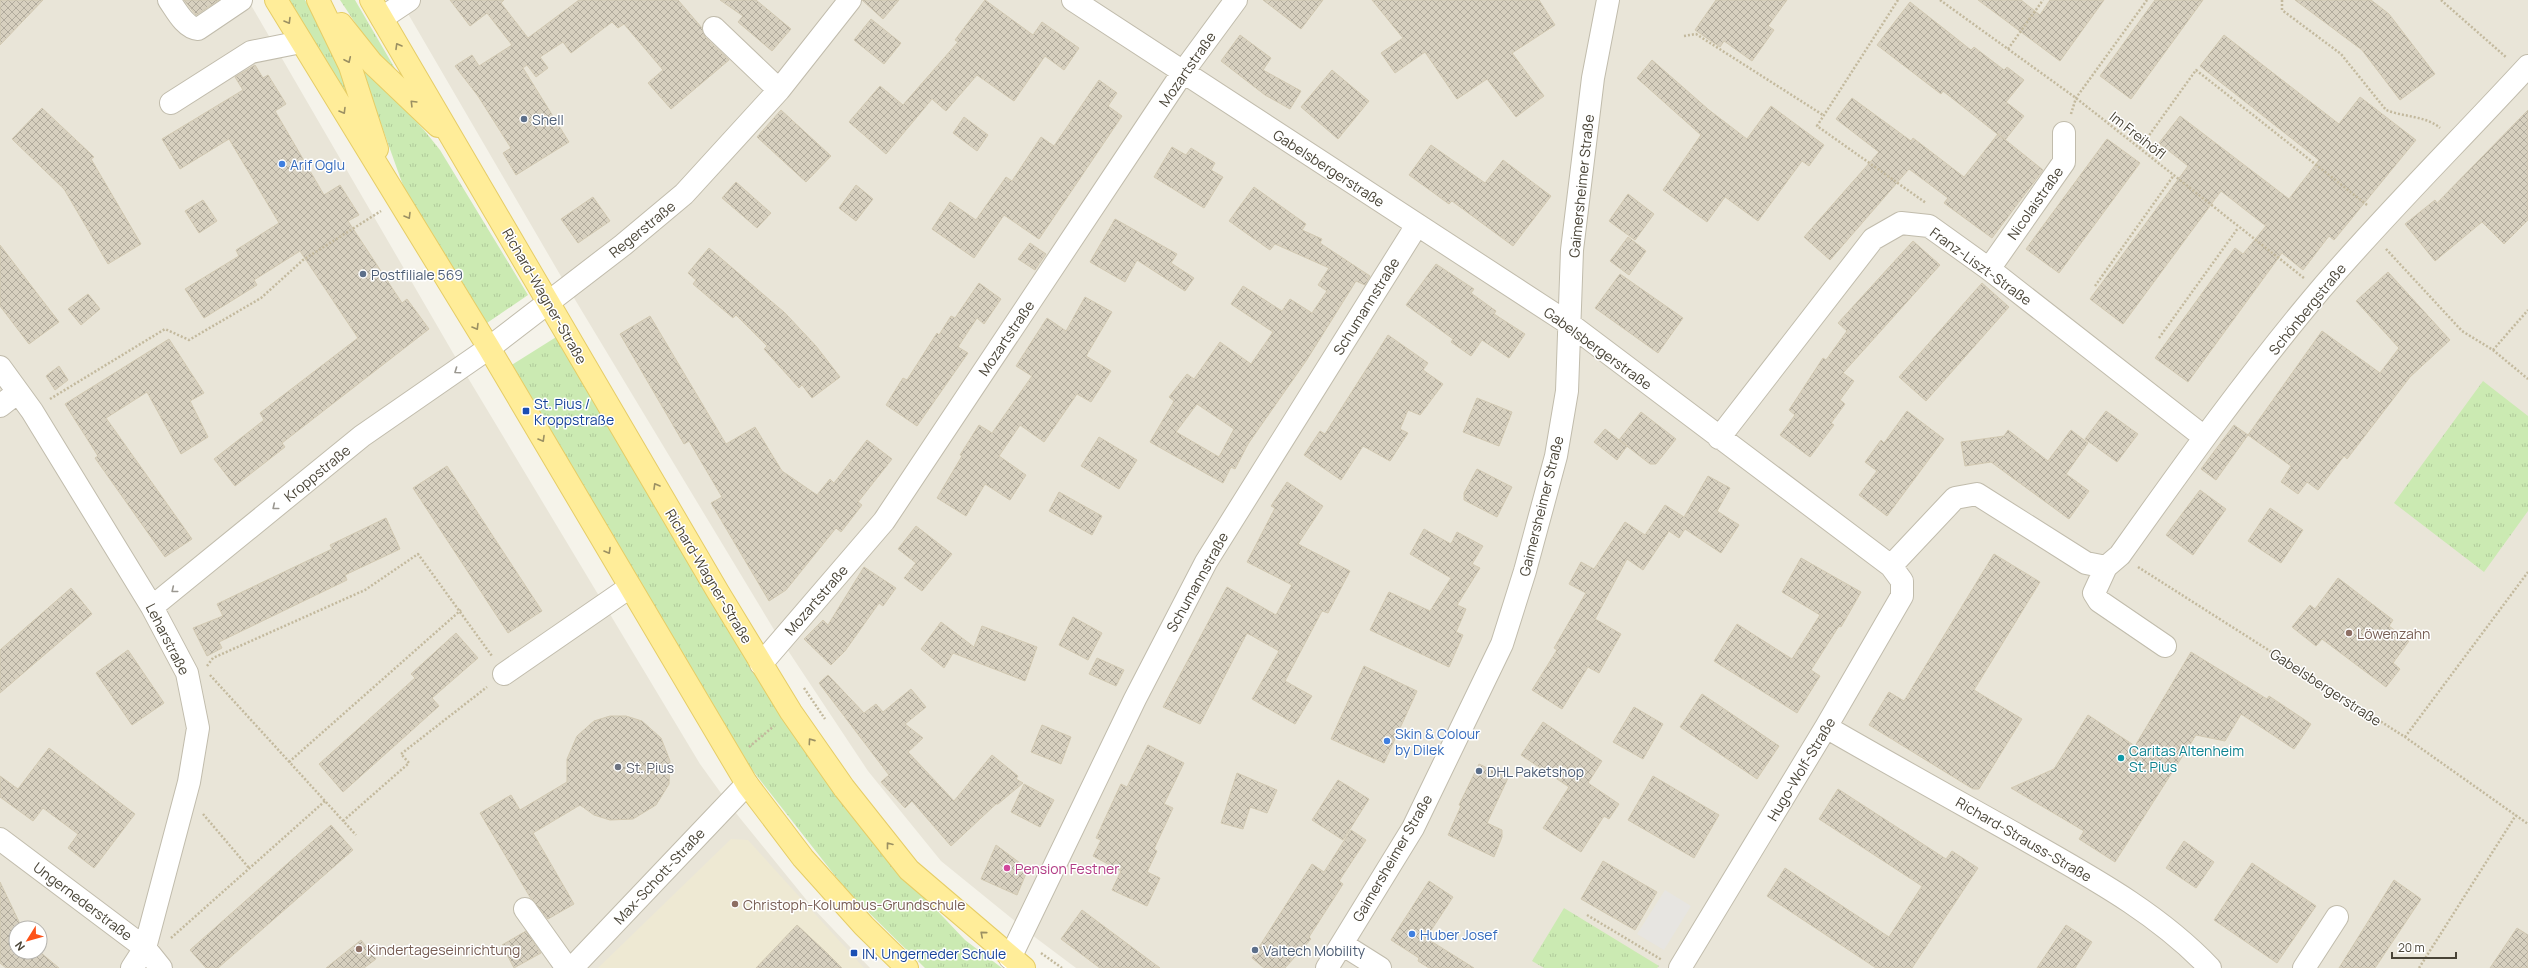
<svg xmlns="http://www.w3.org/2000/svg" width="2528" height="968" font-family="Manrope,sans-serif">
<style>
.residential{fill:#e9e5d8;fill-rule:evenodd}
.education{fill:#eee9d3}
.grass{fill:url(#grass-tufts)}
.parking{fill:#e7e5e1}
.building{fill:url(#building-cross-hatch);stroke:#d2c9b2;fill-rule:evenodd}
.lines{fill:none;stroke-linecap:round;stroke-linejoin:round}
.minor-casing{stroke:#c1bcac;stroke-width:24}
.major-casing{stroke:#e6cd66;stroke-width:24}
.path{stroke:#c3b99d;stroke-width:2.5;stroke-dasharray:2 2;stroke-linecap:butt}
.minor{stroke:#fff;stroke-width:22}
.major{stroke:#ffed99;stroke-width:22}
.oneway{stroke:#9b9063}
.oneway2{stroke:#9b9891}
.service-dot{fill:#5c6f8a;stroke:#fff;stroke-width:1.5}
.shop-dot{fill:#3f7fe0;stroke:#fff;stroke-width:1.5}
.transit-dot{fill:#1a4fb4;stroke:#fff;stroke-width:1.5}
.education-dot{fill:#8d6e63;stroke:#fff;stroke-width:1.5}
.culture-dot{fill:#0f9aa8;stroke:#fff;stroke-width:1.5}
.worship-dot{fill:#6b7280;stroke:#fff;stroke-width:1.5}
.hotel-dot{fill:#d1479c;stroke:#fff;stroke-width:1.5}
.labels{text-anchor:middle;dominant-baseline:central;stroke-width:3;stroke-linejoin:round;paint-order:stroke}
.street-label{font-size:14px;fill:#494437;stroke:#fff}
.service-label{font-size:14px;fill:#4e5e75;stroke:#fff;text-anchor:start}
.shop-label{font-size:14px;fill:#366cbe;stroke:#fff;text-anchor:start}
.transit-label{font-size:14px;fill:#164399;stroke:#fff;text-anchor:start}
.education-label{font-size:14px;fill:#785e54;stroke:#fff;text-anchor:start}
.culture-label{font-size:14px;fill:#0d838f;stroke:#fff;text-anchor:start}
.worship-label{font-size:14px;fill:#5b616d;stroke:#fff;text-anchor:start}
.hotel-label{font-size:14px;fill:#b23c85;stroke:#fff;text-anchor:start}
</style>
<defs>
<pattern id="grass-tufts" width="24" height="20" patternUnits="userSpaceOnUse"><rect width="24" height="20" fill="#cbeab2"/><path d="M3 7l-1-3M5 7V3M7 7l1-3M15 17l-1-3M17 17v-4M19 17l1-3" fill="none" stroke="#b0ca9a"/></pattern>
<pattern id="building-cross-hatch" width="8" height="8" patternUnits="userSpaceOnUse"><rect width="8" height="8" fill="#d7d0bf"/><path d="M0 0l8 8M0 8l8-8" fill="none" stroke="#b0aa9c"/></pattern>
</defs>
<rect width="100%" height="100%" fill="#f5f3ea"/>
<path class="residential" d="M0,0H248L453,353L700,764L731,807L813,908L870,968H0ZM16,928H40V952H16Z
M400,0H2528V968H1076L1036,938L941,861L868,771L773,628L562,278Z"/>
<path class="education" d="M731,839L748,840L864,968H598Z"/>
<path class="grass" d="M287,0H305C323,30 345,66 349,100Z
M340,0H355L397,72L396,76L360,30Z
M366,68L424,130L440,150L528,295L484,325L405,191L362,71Z
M561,334L890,861L965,940L1002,968H925L847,891L742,757L510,366Z
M2483,381L2528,416V511L2484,572L2394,503Z
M1564,908L1659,966L1657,968H1544L1532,961Z"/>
<path class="parking" d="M1665,890L1691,906L1664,950L1637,934Z"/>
<path class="building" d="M0,0H43L0,45Z
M184,0H219L196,15Z
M450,0H504L501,3L528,38L579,0H678L702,28L705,37L729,60L671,109L648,83L663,70L624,24L618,28L612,22L571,53L563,42L540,57L548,68L536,77L527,65L523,68L569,142L516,175L503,153L511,148L478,96L455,66L472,55L479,66L512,45L487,13L470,26Z
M720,0H756L791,29L772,51L738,22L743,16Z
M862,0H899L883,19Z
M985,0L1033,35L1042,22L1079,48L1064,70L1045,56L1014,101L977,75L946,111L932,99L886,154L849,122L880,86L903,105L958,42L955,40Z
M1263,0H1323L1301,29Z
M1372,0H1539L1555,25L1512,53L1544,96L1516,117L1487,79L1457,99L1425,52L1395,73L1381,53L1403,38Z
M1716,0H1787L1768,26L1774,30L1752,61L1724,41L1720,47L1695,30Z
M1978,0H2021L2040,15L2050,0H2104L2060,61Z
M2155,0H2203L2131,99L2100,76Z
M2295,0H2371L2389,14L2435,74L2400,100L2362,50Z
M1910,2L1971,50L1974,47L2004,70L2007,67L2024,80L2006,102L2024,116L2005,140L1943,91L1941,94L1877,45Z
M871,19L901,43L884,64L854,40Z
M1240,35L1271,58L1263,70L1301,91L1290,109L1265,95L1221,61Z
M2224,35L2339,124L2360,97L2416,140L2334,240L2329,236L2303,270L2282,253L2188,382L2155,358L2235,248L2243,254L2266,226L2221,191L2123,324L2090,299L2188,166L2159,143L2180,116L2289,199L2319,160L2200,66Z
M1652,60L1709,110L1747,139L1771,106L1824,145L1809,166L1802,161L1758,221L1725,197L1707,222L1663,190L1701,135L1637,78Z
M255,65L263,78L268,75L286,104L275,111L324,195L340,185L359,215L348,221L402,303L407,299L429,329L282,443L285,447L235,486L214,459L264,420L260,413L358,338L300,251L254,280L257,285L204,318L185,289L239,256L236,250L279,223L229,139L180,169L162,139L243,90L235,77Z
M1332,70L1369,101L1338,139L1301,107Z
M1099,80L1117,93L1108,106L1122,116L1039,239L1004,215L974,258L932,229L950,202L976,220L1006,177L1012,181L1041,137L1054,146Z
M1852,98L1911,141L1913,138L1964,177L1998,134L2043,170L1992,238L1944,203L1948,198L1909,169L1830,260L1804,237L1879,152L1836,119Z
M42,108L94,157L91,159L141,244L108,264L64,189L12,139Z
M781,110L831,156L806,182L757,137Z
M2528,110V220L2504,244L2482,222L2435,261L2405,224L2435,200L2437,203Z
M964,117L988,135L977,151L953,133Z
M2107,139L2140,163L2059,273L2026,249Z
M1431,145L1485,183L1503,160L1551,196L1513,246L1452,201L1449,204L1409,175Z
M1172,147L1186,155L1191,148L1215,163L1211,170L1223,177L1204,208L1154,177Z
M736,182L771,213L757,228L722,198Z
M856,185L873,199L856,221L839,208Z
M1254,187L1306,224L1302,230L1322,239L1320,243L1370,276L1365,285L1356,281L1306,361L1248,444L1235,469L1231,467L1223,483L1150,442L1174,401L1169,397L1187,374L1194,379L1220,342L1251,364L1273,332L1231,304L1243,286L1282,311L1290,299L1312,313L1327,291L1318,285L1329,268L1275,244L1270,250L1229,221ZM1197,404L1234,429L1219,457L1176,432Z
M1628,194L1654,214L1635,240L1609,221Z
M593,197L610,221L578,243L561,219Z
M203,200L217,221L199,233L185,211Z
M1115,219L1177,254L1171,263L1194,278L1185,291L1137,260L1125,282L1090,262Z
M1628,237L1646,251L1629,275L1610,261Z
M1913,241L1940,265L1843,373L1854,381L1840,400L1845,404L1831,423L1834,425L1810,457L1780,435L1795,415L1789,410L1823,358L1826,360L1847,331L1838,323Z
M1030,243L1046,254L1035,270L1018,259Z
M0,245L59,322L29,344L0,306Z
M709,248L785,313L816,346L840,377L812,398L802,385L799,388L764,349L767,346L736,315L733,318L693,284L696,280L688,273Z
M1436,264L1474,289L1471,293L1496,311L1494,314L1525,334L1509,358L1482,340L1471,356L1451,342L1453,339L1406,305Z
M2388,272L2450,340L2410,377L2347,459L2344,456L2318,490L2307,482L2298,494L2281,482L2291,466L2248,435L2322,331L2380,373L2399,348L2356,301Z
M1620,274L1683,318L1658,353L1595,308Z
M979,283L1001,299L984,324L977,318L958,347L968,353L917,426L886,405L903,378L907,380L937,333L939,335L951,316L955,318Z
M1982,283L2009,307L1926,401L1899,377Z
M88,294L100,309L81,325L68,309Z
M1085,297L1112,312L1086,356L1111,371L1091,402L1077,394L1044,442L1020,425L999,456L1026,475L1010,500L985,484L966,516L937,498L962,456L960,455L979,425L992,433L1032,376L1016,366L1047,318L1066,331Z
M650,316L726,444L755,427L782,471L817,495L830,479L834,483L867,440L892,459L858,502L862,505L841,532L836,528L786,590L769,601L711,503L722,497L689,441L684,444L620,334Z
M1388,335L1428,363L1423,370L1443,384L1420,415L1408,410L1400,429L1408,433L1390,461L1363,446L1341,480L1304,455L1320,431L1325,434Z
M169,339L204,393L190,401L208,437L181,454L147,392L106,418L192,539L165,557L95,458L98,456L65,404Z
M59,366L68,380L55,390L46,376Z
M1477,398L1512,412L1499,446L1463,432Z
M1907,411L1944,439L1887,516L1859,495L1877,471L1865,462L1881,440L1884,443Z
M2106,411L2138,434L2117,462L2085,439Z
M1641,412L1676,439L1656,464H1650L1619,440Z
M2234,425L2248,435L2216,480L2201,469Z
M1605,429L1627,446L1617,460L1594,442Z
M2008,430L2048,461L2071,430L2088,443L2066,474L2089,491L2069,519L1991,462L1965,466L1961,442L2004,436Z
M1099,437L1137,460L1119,489L1081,466Z
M447,466L542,611L508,633L413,488Z
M1477,469L1512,487L1497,517L1464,500V493Z
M1708,476L1730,488L1717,511L1739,525L1721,553L1685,529L1679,538L1669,531L1643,570L1627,559L1595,619L1621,634L1599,673L1588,667L1562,709L1532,690L1557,650L1554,648L1586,593L1569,584L1581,562L1594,569L1625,522L1645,535L1665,505L1684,517Z
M1287,482L1323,506L1298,544L1350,571L1328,613L1322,611L1285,681L1312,696L1295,724L1252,699L1279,651L1247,633L1200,724L1163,707L1227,587L1276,615L1292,585L1247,562L1275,508L1271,506Z
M2200,490L2226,509L2193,555L2166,535Z
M1059,492L1102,516L1092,535L1049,511Z
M2270,508L2303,530L2281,563L2248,541Z
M386,518L400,549L345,575L347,580L219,642L222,648L207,656L193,628L223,616L217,604L332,549L330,545Z
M916,526L952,554L922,591L904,578L916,563L898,549Z
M1424,529L1451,544L1457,532L1483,546L1472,564L1480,568L1457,605L1466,609L1456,632L1463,635L1449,667L1370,630L1389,592L1430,611L1451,578L1410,554Z
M1994,554L2040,582L1974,690L2022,719L1979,789H1973L1869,725L1889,692L1904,701Z
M1801,558L1861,592L1841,627L1839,626L1811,670L1820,676L1797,713L1714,661L1737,624L1792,659L1820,615L1782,592Z
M864,567L896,588L883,606L879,603L845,651L831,665L804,639L823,620L828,625Z
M2338,578L2393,620L2389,626L2409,641L2393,663L2400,669L2386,687L2322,639L2316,646L2292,627L2310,605L2315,609Z
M71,588L92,614L0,693V650Z
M1073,617L1102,633L1088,660L1059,645Z
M941,622L974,647L982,626L1037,647L1025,681L953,653L944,668L921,649Z
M456,633L478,658L432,698L439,706L343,792L319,764L415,678L411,674Z
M128,650L164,703L132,725L96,673Z
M2191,652L2267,699L2269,696L2311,724L2294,749L2241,714L2225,741L2196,735L2115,862L2079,839L2084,831L2011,788L2054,769L2088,715L2135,746Z
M1097,658L1124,670L1116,686L1089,674Z
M1364,666L1417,691L1384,763L1331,739Z
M828,675L864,713L876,704L883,712L911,689L926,707L905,724L923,738L908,752L954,801L992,755L1018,776L1016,779L1023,783L998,804H996L951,846L912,801L905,808L881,782L889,775L819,683Z
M1702,694L1779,746L1757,779L1680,727Z
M1634,707L1663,724L1643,759L1613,742Z
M610,716H626L642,721L661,738L670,761L669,784L656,805L633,819L610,820L594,815L580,805L533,833L574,904L548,919L530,897L480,813L511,795L520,810L567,782V759L577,736L594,721Z
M1543,722L1602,761L1588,783L1619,804L1609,819L1604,816L1581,852L1543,828L1569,787L1521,755Z
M1042,725L1071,737L1061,764L1031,752Z
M1148,745L1184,763L1164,804L1173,808L1154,849L1157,851L1147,872L1160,878L1147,906L1112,890L1121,871L1093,856L1101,840L1096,838L1121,784L1127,787Z
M49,748L135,814L94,868L68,848L78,834L43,808L33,821L0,797V776L18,789Z
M1479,764L1508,778L1487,823L1502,830V837L1494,857L1448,835L1461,806L1459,805Z
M1237,773L1277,790L1267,813L1250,807L1243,829L1221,823Z
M1653,776L1719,815L1694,858L1628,820Z
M1338,780L1369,799L1343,840L1312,820Z
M1024,784L1054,800L1040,827L1011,812Z
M1838,789L1946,859L1952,851L1978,868L1912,968H1876L1767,896L1785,868L1889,937L1922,886L1819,819Z
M331,825L353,850L218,968H206L190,950Z
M1351,830L1366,840L1339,881L1343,884L1309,937L1311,939L1285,968H1264L1252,958L1312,864L1324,872Z
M2184,841L2214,862L2196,888L2166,868Z
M996,845L1028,869L1017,895L981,879Z
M1603,861L1657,892L1635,930L1581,899Z
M2252,863L2316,906L2277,963L2214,920Z
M2394,880L2421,899L2375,968H2339Z
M1429,881L1453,897L1426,938L1474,968H1429L1418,961L1419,958L1391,940Z
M0,882L22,928H16V952H40L59,968H6L0,963Z
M1082,910L1160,968H1100L1061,939Z
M797,925L827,953L842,968H756Z
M2066,925L2092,942L2075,968H2037Z
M2517,928L2528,935V968H2490Z
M526,931L541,953L514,968L502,945Z
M361,940L376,959L364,968H326Z"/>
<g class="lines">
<g class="minor-casing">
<path id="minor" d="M169,0C176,10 185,28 198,29L241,0
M1073,0L1571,325L1891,566L1902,581V596L1826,727L1680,968
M382,18L409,0
M714,28L779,90
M171,103L251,52L301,42
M1989,269L2064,162V133
M0,367L32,411L152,607L187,673L198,728L189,782L145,948L132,968
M0,406L18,392
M1719,438L1873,239L1901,223L1929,226L1989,269L2204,437
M1891,566L1955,498L1977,494L2086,563L2106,567
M152,607L362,436L489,348L623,245L684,194L779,90L850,0
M2165,646L2099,601L2094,593L2106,567L2120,555C2184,465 2249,374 2321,289C2387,212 2459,141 2528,66
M761,664L884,521L1183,72L1236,0
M504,674L630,587
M1826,727C1890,764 1955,800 2019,836C2087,875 2156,911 2210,968
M0,839L145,948L161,968
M525,909L567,968
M1342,944L1380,968
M1010,958L1135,699L1206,562L1417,225
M572,968L747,784
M1327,968L1413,828L1502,644L1525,571L1556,456L1567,391L1572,250L1593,78L1608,0
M2304,968L2337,917"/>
</g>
<g class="major-casing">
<path id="major" d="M276,0L489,348L747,784L803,858L864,926L907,968
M318,0L350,66L377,149
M371,0L718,592L791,712L844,788L909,870L1024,968
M341,24L372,63L438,126"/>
</g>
<path class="path" d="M1898,0L1817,126L1926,203
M1940,0L2076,98L2304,278
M2282,0V10L2341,54L2386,110C2403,117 2427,116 2440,128
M2441,0L2507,58
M1684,36L1696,34L1823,115
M2008,49L2043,0
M2071,114L2076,98L2147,0
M2140,148L2196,70L2367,205
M2386,249L2462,331L2493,350L2528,379
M2095,286L2174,175
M2159,338L2238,228
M2493,350L2528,310
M50,399L165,329L189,340L261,298L303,260L381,211
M2138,567L2405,737L2528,824
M207,666L213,658L365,590L418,554L492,656
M210,675L356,835
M804,688L825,719
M2405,737L2528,572
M749,747L774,726
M289,762L461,610
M203,814L249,868
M343,821L409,763L401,754L487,687
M1587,915L1662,960
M171,938L325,801
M1041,953L1062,968
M2419,968L2516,815"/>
<use href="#minor" class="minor"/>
<use href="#major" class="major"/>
</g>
<defs><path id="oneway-chevron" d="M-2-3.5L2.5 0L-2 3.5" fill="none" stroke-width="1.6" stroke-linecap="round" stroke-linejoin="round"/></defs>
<g class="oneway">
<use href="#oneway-chevron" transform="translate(288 21) rotate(59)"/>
<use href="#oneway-chevron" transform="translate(398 46) rotate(-120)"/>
<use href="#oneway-chevron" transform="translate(348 60) rotate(65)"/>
<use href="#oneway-chevron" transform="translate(413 103) rotate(-135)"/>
<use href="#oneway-chevron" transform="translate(343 111) rotate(59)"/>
<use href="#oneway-chevron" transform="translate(408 216) rotate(59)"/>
<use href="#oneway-chevron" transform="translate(476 327) rotate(59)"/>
<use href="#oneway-chevron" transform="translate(542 439) rotate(60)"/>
<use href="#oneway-chevron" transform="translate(656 486) rotate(-120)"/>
<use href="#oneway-chevron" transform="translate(608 551) rotate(60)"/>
<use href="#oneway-chevron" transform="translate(811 741) rotate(-125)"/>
<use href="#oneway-chevron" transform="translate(889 845) rotate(-128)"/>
<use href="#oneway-chevron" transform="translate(983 934) rotate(-139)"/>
</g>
<g class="oneway2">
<use href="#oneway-chevron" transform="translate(457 371) rotate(145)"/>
<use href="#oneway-chevron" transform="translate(275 507) rotate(141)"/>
<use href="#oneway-chevron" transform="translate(174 590) rotate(141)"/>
</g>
<g class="service-dot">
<circle cx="524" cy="119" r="4"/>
<circle cx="363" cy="274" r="4"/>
<circle cx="1479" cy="771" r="4"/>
<circle cx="1255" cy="950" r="4"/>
</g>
<g class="shop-dot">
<circle cx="282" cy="164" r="4"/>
<circle cx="1387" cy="741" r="4"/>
<circle cx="1412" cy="934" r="4"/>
</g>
<g class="transit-dot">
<rect x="522" y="407" width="8" height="8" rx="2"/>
<rect x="850" y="949" width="8" height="8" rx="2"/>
</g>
<g class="education-dot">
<circle cx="2349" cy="633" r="4"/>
<circle cx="735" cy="904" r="4"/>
<circle cx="359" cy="949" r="4"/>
</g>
<circle class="culture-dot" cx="2121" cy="758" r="4"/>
<circle class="worship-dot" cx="618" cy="767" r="4"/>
<circle class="hotel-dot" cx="1007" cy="868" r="4"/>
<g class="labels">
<g class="street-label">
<text transform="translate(1187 69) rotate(-55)">Mozartstraße</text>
<text transform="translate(2138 135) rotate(38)">Im Freihöfl</text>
<text transform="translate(1329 168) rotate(33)">Gabelsbergerstraße</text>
<text transform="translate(1581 186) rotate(-84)">Gaimersheimer Straße</text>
<text transform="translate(2035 203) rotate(-55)">Nicolaistraße</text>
<text transform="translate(642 229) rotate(-39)">Regerstraße</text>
<text transform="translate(1981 266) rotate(36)">Franz-Liszt-Straße</text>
<text transform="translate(545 296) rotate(60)">Richard-Wagner-Straße</text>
<text transform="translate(1366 306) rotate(-58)">Schumannstraße</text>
<text transform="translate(2307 309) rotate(-51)">Schönbergstraße</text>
<text transform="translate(1006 338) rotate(-56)">Mozartstraße</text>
<text transform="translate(1598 348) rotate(36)">Gabelsbergerstraße</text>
<text transform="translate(317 473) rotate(-39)">Kroppstraße</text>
<text transform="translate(1541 506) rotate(-76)">Gaimersheimer Straße</text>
<text transform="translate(709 576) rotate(59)">Richard-Wagner-Straße</text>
<text transform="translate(1197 582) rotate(-61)">Schumannstraße</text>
<text transform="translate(816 600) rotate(-49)">Mozartstraße</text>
<text transform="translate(168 639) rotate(63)">Leharstraße</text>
<text transform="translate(2326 687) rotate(33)">Gabelsbergerstraße</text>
<text transform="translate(1801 769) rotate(-59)">Hugo-Wolf-Straße</text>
<text transform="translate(2024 839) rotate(30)">Richard-Strauss-Straße</text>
<text transform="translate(1392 858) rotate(-60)">Gaimersheimer Straße</text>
<text transform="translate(659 876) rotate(-47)">Max-Schott-Straße</text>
<text transform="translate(83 901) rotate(37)">Ungernederstraße</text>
</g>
<g class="service-label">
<text x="532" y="119">Shell</text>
<text x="371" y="274">Postfiliale 569</text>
<text x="1487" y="771">DHL Paketshop</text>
<text x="1263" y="950">Valtech Mobility</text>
</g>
<g class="shop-label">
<text x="290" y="164">Arif Oglu</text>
<text x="1395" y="733">Skin &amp; Colour<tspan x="1395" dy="16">by Dilek</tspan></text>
<text x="1420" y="934">Huber Josef</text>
</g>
<g class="transit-label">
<text x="534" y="403">St. Pius /<tspan x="534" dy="16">Kroppstraße</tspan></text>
<text x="862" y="953">IN, Ungerneder Schule</text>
</g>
<g class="education-label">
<text x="2357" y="633">Löwenzahn</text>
<text x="743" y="904">Christoph-Kolumbus-Grundschule</text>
<text x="367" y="949">Kindertageseinrichtung</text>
</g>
<g class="culture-label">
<text x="2129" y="750">Caritas Altenheim<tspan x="2129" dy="16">St. Pius</tspan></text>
</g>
<g class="worship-label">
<text x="626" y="767">St. Pius</text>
</g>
<g class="hotel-label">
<text x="1015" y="868">Pension Festner</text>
</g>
</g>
<g transform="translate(28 940) rotate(233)"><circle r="19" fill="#ffffff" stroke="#b6b4af"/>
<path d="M0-3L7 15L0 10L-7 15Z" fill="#fd5319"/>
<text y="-6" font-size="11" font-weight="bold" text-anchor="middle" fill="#494437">N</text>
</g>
<path d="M2392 952v6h64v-6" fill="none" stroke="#494437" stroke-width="2"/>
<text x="2398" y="952" font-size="12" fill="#494437" stroke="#ffffff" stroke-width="3" paint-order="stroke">20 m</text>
</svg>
